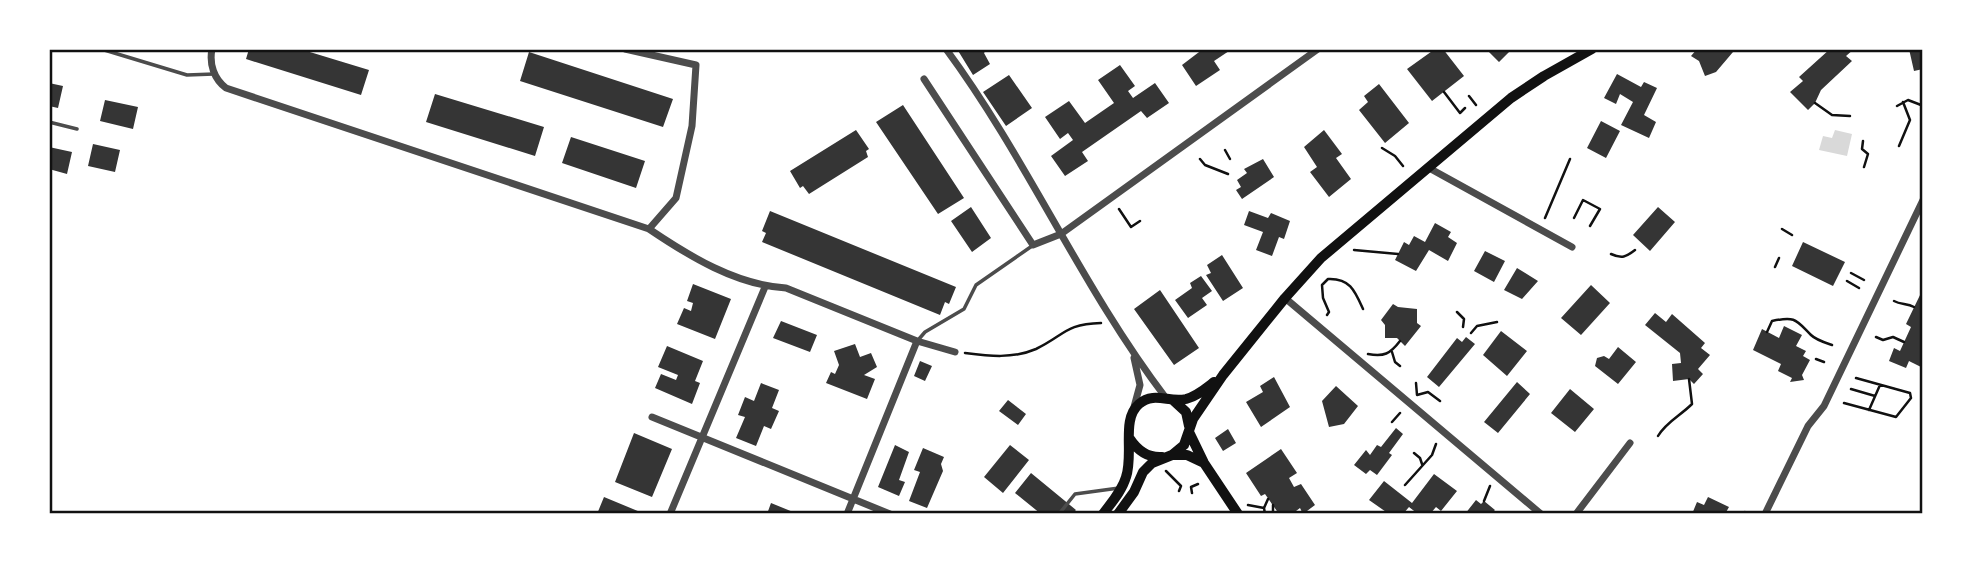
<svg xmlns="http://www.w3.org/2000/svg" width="1972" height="563" font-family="Raleway,sans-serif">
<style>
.water{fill:#d9d9d9}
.building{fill:#353535}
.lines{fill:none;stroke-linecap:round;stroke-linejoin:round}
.path{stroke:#111;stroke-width:2.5}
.service{stroke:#4c4c4c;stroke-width:3.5}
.minor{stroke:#4c4c4c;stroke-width:7}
.secondary{stroke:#111;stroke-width:10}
.neatline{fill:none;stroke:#111;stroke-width:2.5}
</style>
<rect width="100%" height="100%" fill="#fff"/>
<path class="water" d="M1835,130L1852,134L1847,156L1819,150L1823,136L1832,138Z"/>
<path class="building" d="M249,49H300L369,70L361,95L246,59Z
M957,49H987L984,53L990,64L973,75Z
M1203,49H1232L1214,61L1220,70L1196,86L1182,65Z
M1435,49H1443L1464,76L1432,101L1407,69Z
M1486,49H1512L1499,62Z
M1697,49H1730L1733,52L1716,72L1705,76L1699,61L1691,56Z
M1830,49H1854L1846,56L1852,61L1821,90L1815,103L1808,110L1790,92L1803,81L1799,77Z
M1909,49H1923V69L1914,71Z
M529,52L673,99L663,127L520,81Z
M1120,65L1135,86L1128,91L1133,98L1155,83L1169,103L1147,118L1141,111L1082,152L1088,161L1065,176L1051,156L1073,140L1068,133L1060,139L1045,117L1069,101L1085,123L1114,103L1098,80Z
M1617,74L1641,87L1644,82L1657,88L1644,115L1656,122L1649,138L1621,125L1633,102L1620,94L1616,104L1604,98Z
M1009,75L1032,108L1006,126L983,92Z
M49,83L63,86L58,108L49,106Z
M1379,84L1409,123L1385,143L1359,110L1368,102L1364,96Z
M435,94L544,127L535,156L426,122Z
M105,100L138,107L133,129L100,121Z
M903,105L964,198L938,214L876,122Z
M1601,121L1620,131L1606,158L1587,148Z
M856,130L869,149L866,151L868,157L809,194L803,186L800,188L790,171Z
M1324,130L1342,154L1336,158L1351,179L1329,197L1310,172L1317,167L1304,147Z
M571,137L645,161L636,188L562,163Z
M93,144L120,150L115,172L88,166Z
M49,147L72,152L67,174L49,169Z
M1263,159L1274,177L1242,199L1236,190L1241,187L1237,180L1247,173L1244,169Z
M971,207L991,238L972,252L951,221Z
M1658,207L1675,222L1650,251L1633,235Z
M770,211L956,287L949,304L945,302L940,315L762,242L766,233L762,231Z
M1249,211L1268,218L1271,213L1290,221L1284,239L1279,237L1272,256L1256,250L1263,232L1244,225Z
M1435,223L1451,232L1448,237L1457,243L1448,261L1429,250L1416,271L1395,260L1404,242L1409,245L1414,236L1425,242Z
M1803,242L1845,262L1833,286L1792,266Z
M1485,251L1505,261L1494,282L1474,271Z
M1222,255L1243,288L1223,301L1206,275L1211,273L1207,265Z
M1517,268L1538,281L1522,299L1504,290Z
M1201,276L1212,291L1202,298L1207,305L1188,318L1175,300L1192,288L1190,283Z
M693,284L731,299L715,339L677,324L684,308L691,311L693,303L687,301Z
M1591,285L1610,303L1581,335L1561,318Z
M1160,290L1199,348L1174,365L1134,309Z
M1921,293L1923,294V362L1921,367L1909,361L1906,368L1889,361L1894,348L1900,351L1911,327L1906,324Z
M1393,304L1398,307L1417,309V323L1421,326L1405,346L1397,338H1385V325L1381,320Z
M1655,313L1666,322L1672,314L1705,343L1701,348L1710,355L1698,369L1703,374L1694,384L1689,379L1673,381L1672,364L1681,363L1680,353L1645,325Z
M781,321L817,335L810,352L773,338Z
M1784,326L1802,335L1796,346L1806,351L1803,356L1810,360L1802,375L1804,380L1790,382L1792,378L1778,371L1781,364L1753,350L1762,329L1779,338Z
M1501,331L1527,351L1507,376L1483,355Z
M1466,337L1475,344L1439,387L1427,377L1457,338L1462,342Z
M855,344L860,357L871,353L877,367L864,375L875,379L867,399L826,383L831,372L835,374L839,365L834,351Z
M667,346L703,361L695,381L700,383L692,404L655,388L661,374L676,380L678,375L658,367Z
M1618,347L1636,362L1618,384L1595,366L1597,358L1604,356L1609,359Z
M920,361L932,366L925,381L914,376Z
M1274,377L1290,407L1261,427L1246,402L1263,392L1260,386Z
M1517,382L1530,394L1498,433L1484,422Z
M761,383L779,390L772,408L779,411L771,429L764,426L756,446L736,438L745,417L738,415L745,397L754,401Z
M1336,386L1358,406L1344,424L1329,427L1322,401Z
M1570,389L1594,409L1575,432L1551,413Z
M1008,400L1026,414L1018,425L999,411Z
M1396,428L1403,434L1389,453L1392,455L1377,475L1370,470L1366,474L1354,465L1366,450L1370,455L1377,445L1381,447Z
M1228,429L1236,443L1223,451L1215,438Z
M634,433L672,449L652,497L615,482Z
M895,445L909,452L899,480L905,482L899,496L878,487Z
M1010,445L1029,460L1003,493L984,477Z
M923,448L944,457L941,464L943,471L927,508L909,501L920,472L914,470Z
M1281,449L1297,473L1289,478L1294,487L1301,484L1315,505L1303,514L1300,508L1292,514H1279L1265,494L1261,496L1246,473Z
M1031,473L1076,510L1072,514H1041L1015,493Z
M1434,474L1457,491L1441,511L1436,507L1430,514H1418L1409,507L1403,514H1389L1369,500L1384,481L1412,503Z
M604,497L645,514H597Z
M1708,497L1729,507L1725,514H1692L1697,502L1704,505Z
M1476,500L1481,504L1484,501L1495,510L1491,514H1465Z
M771,503L798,514H767Z"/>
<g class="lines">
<path class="path" d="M1444,92L1460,113L1465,108
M1469,96L1476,105
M1815,103L1832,115L1850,116
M1897,106L1908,100L1921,105L1923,103
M1863,141L1862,149L1868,154L1864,167
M1899,146L1910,120L1903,102
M1382,148L1395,156L1403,166
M1225,150L1230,159
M1200,159L1205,165L1228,174
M1119,209L1131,227L1140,221
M1545,218L1570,159
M1574,218L1583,200L1600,209L1590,226
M1782,229L1792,235
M1354,250L1398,254
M1611,254C1622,259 1626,257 1635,250
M1775,267L1779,258
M1851,273L1864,280
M1847,281L1859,288
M1894,301C1901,305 1907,303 1914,307
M1457,312L1464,319L1463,327
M1327,315L1329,312L1323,298L1322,285L1328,279C1350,278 1355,291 1363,309
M1767,332L1772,321C1796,316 1796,320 1811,335C1816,340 1826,343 1832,345
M1471,333L1477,326L1497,322
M1876,337L1883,340L1893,337L1904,342
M1392,352L1395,362L1400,366
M965,353C989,356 1013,359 1036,349C1065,335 1065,324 1101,323
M1368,354C1384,357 1390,354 1400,341
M1816,359L1824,362
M1416,383L1417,395L1428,392L1440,401
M1851,389L1875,396
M1844,403L1896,417L1911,398L1910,393L1856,378
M1869,410L1880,385
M1392,422L1400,413
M1658,436C1666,422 1680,416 1692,404L1689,379
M1414,453L1420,458L1422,464
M1166,471L1181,486L1179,491
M1405,485L1432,455L1436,444
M1192,493L1191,487L1198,484
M1484,501L1490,486
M1248,505L1264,508L1265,514
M1273,505V514
M1264,508L1268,499
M1744,514L1745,512"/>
<path class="service" d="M101,49L187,75L214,74
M49,122L77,129
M919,339L925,332L964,309L976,285L1032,246
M1059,514L1075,494L1119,488"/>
<path class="minor" d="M212,49C209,64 214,79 226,88L649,229C689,256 736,285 786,288L917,341L955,352
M625,49L696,65L692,126L676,198L649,229
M946,49C1028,160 1082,288 1166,398
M924,79L1033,245L1061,234L1318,49
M1429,168L1572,247
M1285,298L1541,514
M1134,358L1140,385L1134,407
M652,417L890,514
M670,514L765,287
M847,514L917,341
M1576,514L1630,443
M1765,514L1808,426L1824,406L1923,200"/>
<path class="secondary" d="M1173,400L1186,412L1189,426
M1189,432L1204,463L1238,514
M1130,439C1138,451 1148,458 1162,457
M1172,455H1187L1204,463
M1103,514C1111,503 1122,491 1126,477C1134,454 1121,419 1139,404C1154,391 1169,403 1186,399C1197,396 1205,389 1214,382
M1118,514L1134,492L1143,472L1152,463L1172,455L1184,445L1193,419L1223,375L1285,298L1321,258L1511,98L1544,76L1592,49"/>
</g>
<rect width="1972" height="563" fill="none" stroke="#ffffff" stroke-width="102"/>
<rect x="51" y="51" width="1870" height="461" class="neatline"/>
</svg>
